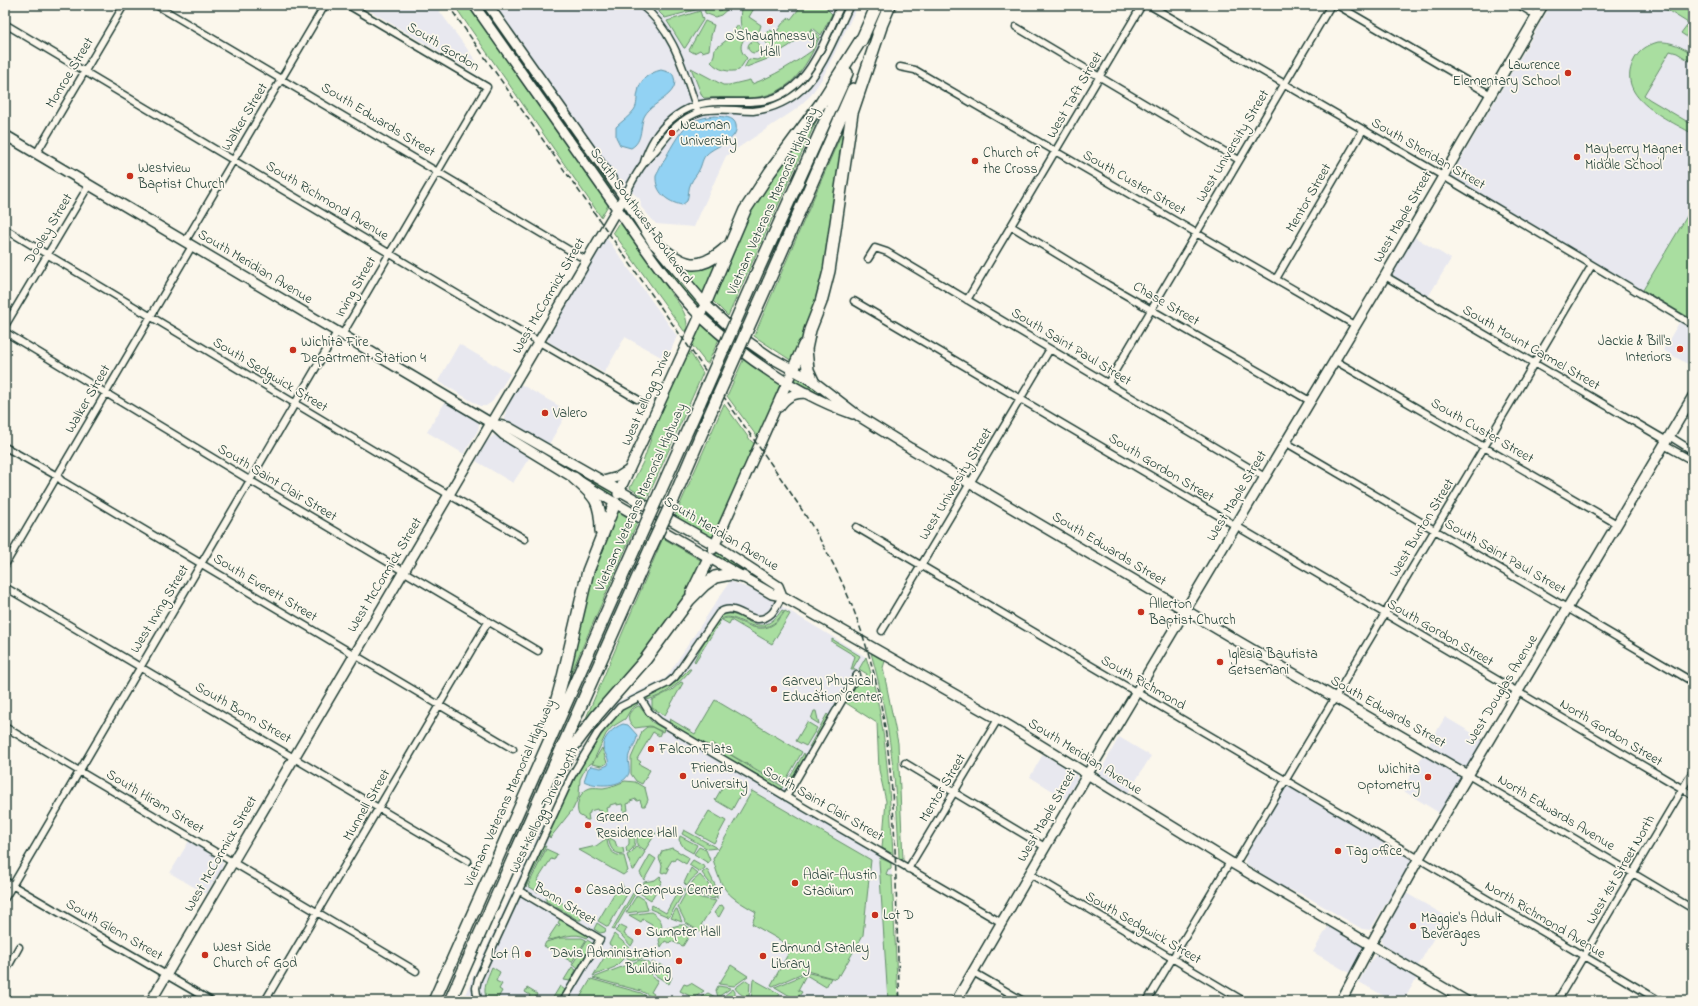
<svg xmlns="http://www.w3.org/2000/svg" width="1698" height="1006" font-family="'Indie Flower',sans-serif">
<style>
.built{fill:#e8e8ef}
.green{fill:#a9dea0;stroke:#648e6a}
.water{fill:#92d2f3;stroke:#6496a7}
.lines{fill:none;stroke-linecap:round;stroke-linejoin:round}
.street-casing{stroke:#1f3d34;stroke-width:9}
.secondary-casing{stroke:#1f3d34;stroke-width:12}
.highway-casing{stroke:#1f3d34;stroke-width:14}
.street{stroke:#fbf7ec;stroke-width:6}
.secondary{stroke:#fbf7ec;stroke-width:9}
.highway{stroke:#fbf7ec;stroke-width:11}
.rail{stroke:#1f3d34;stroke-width:1.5;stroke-dasharray:6 3;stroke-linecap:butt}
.highway-bridge-casing{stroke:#1f3d34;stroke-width:14;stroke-linecap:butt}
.highway-bridge{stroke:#fbf7ec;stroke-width:11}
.poi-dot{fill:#c8321e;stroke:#fbf7ec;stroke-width:1.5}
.labels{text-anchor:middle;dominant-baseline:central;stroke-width:3.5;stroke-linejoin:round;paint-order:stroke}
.poi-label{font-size:14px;fill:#1f3d34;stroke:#fbf7ec;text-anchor:start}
.street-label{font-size:14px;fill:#1f3d34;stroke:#fbf7ec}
</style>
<rect width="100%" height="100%" fill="#fbf7ec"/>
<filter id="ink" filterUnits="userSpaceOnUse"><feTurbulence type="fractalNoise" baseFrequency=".025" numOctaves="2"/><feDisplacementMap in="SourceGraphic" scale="8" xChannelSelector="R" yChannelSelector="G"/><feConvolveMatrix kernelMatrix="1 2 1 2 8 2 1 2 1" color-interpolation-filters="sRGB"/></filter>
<g filter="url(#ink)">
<path class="built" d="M360,5H435L476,61L470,70Z
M494,5H858L823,77L811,95L795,110L726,156L694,227L656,224L641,207L640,199L633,193L618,183Z
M1551,5H1659L1693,26V206L1643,290L1452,177V174Z
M1413,236L1451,259L1428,297L1393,276V273Z
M606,237L677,336L669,355L661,357L625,337L604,373L549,342L547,339Z
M1680,321L1693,329V367L1663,350Z
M459,344L510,374L492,402L486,406H480L438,381Z
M520,384L568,411L548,446L508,423L505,419L506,409Z
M445,402L478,421L479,425L478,430L464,454L427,432Z
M494,435L499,436L531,455L513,483L476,461L487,441Z
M730,581L758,592L866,657L784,800L891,863L898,1001H462L536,840L580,752L617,702L666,678Z
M1445,717L1484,740L1465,769L1428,746Z
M1119,737L1151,756L1128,793L1102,779L1100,776V772Z
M1424,753L1461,776L1441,814L1402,790Z
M1043,754L1076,774L1077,779L1066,799L1030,777Z
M1288,786L1411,857V862L1370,930L1362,929L1304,895L1283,887L1245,863L1246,854L1286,787Z
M189,841L221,860L223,863L222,868L206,894L170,873Z
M1406,893L1446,916L1418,966L1383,945L1381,941L1383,935Z
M1329,925L1359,942L1362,945L1363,949L1351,974L1313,952Z
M1377,954L1381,955L1418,976L1403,1001H1393L1359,982L1370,961Z"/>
<path class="green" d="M454,5H468L560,137L570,147L610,202L601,217Z
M661,5H700L699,9L665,18L659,12Z
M704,5H711L720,11L724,5L730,7L721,15L715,17L705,13Z
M746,5H756L749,17L761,25L758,35L753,34L746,36C739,27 740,20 741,8Z
M802,5H823L832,14L821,35L813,28L789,46L774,55L763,37L770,30L776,33L782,24L789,18L791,19Z
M1659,5H1693V26Z
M485,11L487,12L614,189L613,192L610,191L487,17Z
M700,11L703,20L685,48H684L667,21Z
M705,21L714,25L711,36L709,50L702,52L700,50L694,53L689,50Z
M738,25L745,38C739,45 740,52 747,58L739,70C729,73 718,70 711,62L714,55L715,49L728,39Z
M1687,25L1693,30V41L1681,33Z
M811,30L820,36C805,70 789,97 747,98C732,98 719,97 704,98L702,96L691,68L723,85H729L750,80L752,84C774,76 793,64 813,50L810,46L818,39L814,35L811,38L807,34Z
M748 47a6 6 0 1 1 12 0a6 6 0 1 1-12 0Z
M1658,42C1672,41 1681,47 1693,54V63L1677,53L1670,51L1644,95L1649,99L1693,125V134C1668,119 1616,99 1633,62C1638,51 1647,45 1658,42Z
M765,56L770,58L744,68L749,59L757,60Z
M815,116L818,117L728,316L713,301L725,272L739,229L749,209Z
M846,123L835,207L819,296L803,341L792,361L754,336Z
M1693,206V320L1643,290Z
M631,214L700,303L698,308L662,267L628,216Z
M622,222L627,226L672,295C682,307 688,316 687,331H684L613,232L618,224Z
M717,262L718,263L705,293H703L681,267Z
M701,324L719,339L708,363H706L691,344Z
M688,349L703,373L647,499L630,488L643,462L654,430Z
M744,358L781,383L758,438L727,396Z
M795,374L844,407L794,380Z
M724,404L751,441L755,444L754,450L750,451L749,456L751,457L714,539L675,516Z
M581,475L590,478L616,492L614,498L580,477Z
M617,511L637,523L568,680L567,679L592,571Z
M663,538L702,561L684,596L655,639L588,719L586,718Z
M717,552L773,587L772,590L715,557Z
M782,610L784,611C762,649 733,606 721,620L695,662L694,661L700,649L721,615C744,607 757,645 782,610Z
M785,611L790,614L772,644L731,620L729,624L722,620C735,609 762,650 785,611Z
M832,639L860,656L853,668L857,670H851L855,656L832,642Z
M871,653L885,661L883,668L898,743L903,860L899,858C897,788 890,720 871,653Z
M866,657C887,721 889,788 893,854L882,848L886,801L879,770L877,723L846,703L858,681L863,678L865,679L867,674L859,669Z
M689,669H691C681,683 664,696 647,700L649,696L676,682Z
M681,682L683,683L665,715L652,708V700L672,690Z
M715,700L802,752L783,785L711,743L783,787L781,789L669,723L670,719L695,734Z
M635,703L638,704L631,709L625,719L612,727L606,734L593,762L586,767L580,779L579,796L573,809L550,838L548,835C561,804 604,713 635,703Z
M638,706H639L652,722L664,729L663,732L650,726L635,728C625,719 627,712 638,706Z
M814,711H816L819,724L811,719Z
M827,714L829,716L811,746L809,747Z
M807,722L817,728L806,746L796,741Z
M647,727H652L661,732L659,736L653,732L637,759L641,762L639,764L650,770L642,784L636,781L631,774V758L639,740L642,731Z
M602,748L607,763L602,766L592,764Z
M804,753L805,757L786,787L785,786Z
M625,781L635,782L645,788L648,800L645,806H642L640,800L637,801L636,799L630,801V803L627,804L628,810L624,812L622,804L617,805V803L610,805V807L606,808L608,815L603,817L601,810L598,811L597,809L590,811V813L588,814L589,820H587L579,815C575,807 579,791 590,788C594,787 599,788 603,788C611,787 618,784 625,781Z
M726,781L743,790L732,810L715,800Z
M752,791L871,860L863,935L840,975L838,974L836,979L807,971L773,986L771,985L792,947L752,924L756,912C727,895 722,892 713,859Z
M709,811L726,821L714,843L696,833Z
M684,830L717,848L708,849L682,834Z
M632,831C637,840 636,848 627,853L626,848L629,844V838Z
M634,832L644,834L656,833L645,850L637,845V838Z
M680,836L697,845L693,853L684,848L679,840Z
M608,837L615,841L617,847L623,848L624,854C612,854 610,847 608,837Z
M607,838C607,849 613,856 624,856L628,871L623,875L579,850L596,846Z
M546,846L526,887V880H528V877L541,848Z
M636,846L645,852L634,870H632L627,855L632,852Z
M699,847L706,850L710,860L708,863L694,854Z
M672,848L688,857L689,859L686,864L676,858L674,861L672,860L667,868L669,869L667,873L665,872L663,873L661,872L662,865L659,858L662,851Z
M546,849L557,854L554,860L551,859L537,881L543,885L538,892L528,886Z
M650,855L656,859L644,880L640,873Z
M880,858L891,863V869H888L886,874L888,876H892L898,1001H888L879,861Z
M693,860L705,867V868L700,872L689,865Z
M691,868L698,874L691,880L687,886L684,883Z
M707,869L717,889V899L712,886L702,873Z
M700,875L708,884L715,899L701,896L688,889L693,881Z
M660,876L661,877L660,879L662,881L651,900L638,892L643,887L644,882L655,880Z
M621,882L623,887L629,891L608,927L598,921Z
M680,886L685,890L669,917L650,909L652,905L666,913L677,893L676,892Z
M687,891L701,898L716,901L701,925L705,928L702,933L686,923L678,907Z
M633,893L635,894L614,930L612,929Z
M549,895L582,915L581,920H578L546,901V898Z
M637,895L645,900L648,910L626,913Z
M722,905L724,908L719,917L714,913L719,906Z
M676,909H677L682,922L671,918Z
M651,912C662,919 665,925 658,936L648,931L652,924L643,919L641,922L629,915Z
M560,919L588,936L587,938C574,931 560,939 547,940L557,925L559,926L560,924L558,923Z
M597,923L606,929L605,932L600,933L594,929Z
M621,925L627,928L624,934L634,941L631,946L621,935L615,931Z
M679,925H685L693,930L683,946L671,941L669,943L665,941L661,947L659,940L665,929Z
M614,934L630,948L625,956L609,944Z
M560,938H582L586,940L572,962L544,946L546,942Z
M587,940L592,943L578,968L572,965Z
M610,948L624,958L615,967L593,976Z
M632,950L645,957L644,958L632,960L627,958Z
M640,960L649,963L652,977L658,980L651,992L654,994L652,997L641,991L593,978Z
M652,962L659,966L660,964L669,970V975L672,977L669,984L655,975Z
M731,965L748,976L734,986L719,984Z
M492,967L500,972L496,981L502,984L499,989L502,991L497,1000L499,1001H487C482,988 487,979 492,967Z
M572,967L576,970L570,981L564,980Z
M809,973L831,978L826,987L806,975L798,990L802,992L797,999H795L775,987Z
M591,979L641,993L651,999L650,1001H578Z
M753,979L780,994L776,1001H751Z
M746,980L750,983L749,997C743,996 738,993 735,988Z
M691,983L704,991L694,998L680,991L684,984L687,985Z
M560,986L565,990L558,1001H551Z
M718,986L731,988L718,997L716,990Z
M527,988L537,994L534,1001L529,998L530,995L525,992Z
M733,989L735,992V1001H724L720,999Z
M708,993L717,998V1001H684L686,997L694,1001Z"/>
<path class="water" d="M661,70L672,73C684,94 654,100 645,115C639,125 644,141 631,148L620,145L616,137V127C622,121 629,117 634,110C638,104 636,99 638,92C640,79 649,73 661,70Z
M715,116C723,117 734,116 736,125C739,141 716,145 707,154C702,158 702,165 699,170C697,175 693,178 691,183C688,188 689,195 687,201L682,205C667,202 655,192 656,176C663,163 677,133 688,125C696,119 705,117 715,116Z
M623,724L628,725L637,735C637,743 631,748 629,755C627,761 630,767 629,773C624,788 594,787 584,781L588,769L591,766L601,768L608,765C610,758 604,754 603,747C603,737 614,727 623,724Z"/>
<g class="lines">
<g class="street-casing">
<path id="street" d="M156,5L586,260
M641,5C674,30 684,72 697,109
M1149,5L1443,176L1693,325
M1337,5L1491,95
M1519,5L1537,16
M5,24L459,295L637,399
M1016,27L1239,160
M900,67L915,70L1355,325
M36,154L124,5
M644,162C654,128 682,102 719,102C749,101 769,107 794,86C816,68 829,30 841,5
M624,197C630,186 636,173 644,163C648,158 652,154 656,150C669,133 680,118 702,111C718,107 736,111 753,111C771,109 789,101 802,89C822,72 838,29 850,5
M1011,226L1108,285L1310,401
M5,229L381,455L525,539
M185,242L325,5
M868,259L875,248L887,252L1265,477
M1385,276L1667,441
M1276,279L1363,130
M967,300L1142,5
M854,301L1693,795
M5,326L89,185
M5,332L251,481L538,651
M342,335L487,87L348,5
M1334,360L1617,524
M1108,383L1331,5
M1669,436L1693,451
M1285,442L1693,682
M1664,445L1693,461
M5,447L57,476L62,481L513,749
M856,527L1660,1001
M5,565L192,246
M5,587L468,861
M882,631L1050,349
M640,697L649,712L659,721L805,808L1002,923
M5,727L416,971
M905,763L1045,847
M1468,775L1693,909
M786,797L857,675
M1235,865L1520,387L1592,265
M908,869L998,719
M1030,874L1244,1001
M5,881L211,1001
M518,890L600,939L563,1001
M5,898L337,332
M5,972L19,947
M973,972L1023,1001
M5,998L10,1001
M265,1001L488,622
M478,1001L476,988L478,979L571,777L598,732L620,707L668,683L675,677L719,613C738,599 752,632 772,613C776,608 779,602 782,596
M1147,1001L1230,862
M1557,1001L1693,771"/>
</g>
<g class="secondary-casing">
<path id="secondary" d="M474,5L644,247C661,271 679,295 700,316C744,357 796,394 853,414
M488,5L624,197L652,241L705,304L737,334L770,357L813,381L860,417L910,448L1241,643L1468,775
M5,135L491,423L504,435L615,503L772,594L782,596L998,719L1230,862L1466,1001
M779,407C787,396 794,393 807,393
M492,424L508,427L715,545L778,586L782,596
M603,481L618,477L629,470
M618,494L702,311
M713,549L790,376
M151,1001L624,197
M956,1001L1087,775L1385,276L1543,5
M1341,1001L1376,935L1419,858L1693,396"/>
</g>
<g class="highway-casing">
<path id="highway" d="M878,33L890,5
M861,41L877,5
M654,243C684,265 696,275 727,247
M758,270L847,73
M768,283L853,89
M705,304L745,210L770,172L821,103L864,35
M793,370L804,345
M813,381L808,370L806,349L810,330L821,302L829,271L852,113L881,27
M574,478C595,496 601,501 601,531
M660,492L700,402
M673,500L709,416
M692,593L709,558
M549,728L563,677L588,571L615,503
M560,769L572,748L597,715L645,660L689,600L704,585L715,577L731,574L743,577
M434,1001L638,541
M450,1001L651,547"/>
</g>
<use href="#street" class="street"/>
<use href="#secondary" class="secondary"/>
<use href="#highway" class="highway"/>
<path class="rail" d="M448,5L776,471C792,495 809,519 823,545C858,607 880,679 888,751C898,833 895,918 900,1001"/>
<g class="highway-bridge-casing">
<path id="highway-bridge" d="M700,402L758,270
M709,416L768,283
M638,541L660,492
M651,547L673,500"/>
</g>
<use href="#highway-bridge" class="highway-bridge"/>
</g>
</g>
<g class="poi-dot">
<circle cx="770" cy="21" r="4"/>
<circle cx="1568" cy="73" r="4"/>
<circle cx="672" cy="133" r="4"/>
<circle cx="1577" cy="157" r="4"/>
<circle cx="975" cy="161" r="4"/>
<circle cx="130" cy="176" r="4"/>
<circle cx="1680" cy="349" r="4"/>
<circle cx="293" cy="350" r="4"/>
<circle cx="545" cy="413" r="4"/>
<circle cx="1141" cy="612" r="4"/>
<circle cx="1220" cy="662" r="4"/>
<circle cx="774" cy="689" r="4"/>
<circle cx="651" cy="749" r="4"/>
<circle cx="683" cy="776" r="4"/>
<circle cx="1428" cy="777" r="4"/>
<circle cx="588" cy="825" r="4"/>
<circle cx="1338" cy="851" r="4"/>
<circle cx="795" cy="883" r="4"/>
<circle cx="578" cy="890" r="4"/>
<circle cx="875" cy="915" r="4"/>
<circle cx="1413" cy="926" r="4"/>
<circle cx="638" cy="932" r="4"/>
<circle cx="528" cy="954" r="4"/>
<circle cx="205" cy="955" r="4"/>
<circle cx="763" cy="956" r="4"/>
<circle cx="679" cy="961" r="4"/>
</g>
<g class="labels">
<g class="poi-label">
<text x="770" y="36" text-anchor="middle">O'Shaughnessy<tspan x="770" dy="16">Hall</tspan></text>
<text x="1560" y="65" text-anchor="end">Lawrence<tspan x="1560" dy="16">Elementary School</tspan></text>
<text x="680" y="125">Newman<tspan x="680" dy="16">University</tspan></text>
<text x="1585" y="149">Mayberry Magnet<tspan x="1585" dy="16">Middle School</tspan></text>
<text x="983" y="153">Church of<tspan x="983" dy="16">the Cross</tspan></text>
<text x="138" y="168">Westview<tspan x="138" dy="16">Baptist Church</tspan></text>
<text x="1672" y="341" text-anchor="end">Jackie &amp; Bill's<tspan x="1672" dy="16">Interiors</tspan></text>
<text x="301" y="342">Wichita Fire<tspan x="301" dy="16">Department Station 4</tspan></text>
<text x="553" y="413">Valero</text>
<text x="1149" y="604">Allerton<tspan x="1149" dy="16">Baptist Church</tspan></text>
<text x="1228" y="654">Iglesia Bautista<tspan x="1228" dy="16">Getsemani</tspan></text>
<text x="782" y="681">Garvey Physical<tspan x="782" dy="16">Education Center</tspan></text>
<text x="659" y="749">Falcon Flats</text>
<text x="691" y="768">Friends<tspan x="691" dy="16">University</tspan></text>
<text x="1420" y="769" text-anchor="end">Wichita<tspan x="1420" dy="16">Optometry</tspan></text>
<text x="596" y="817">Green<tspan x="596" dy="16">Residence Hall</tspan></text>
<text x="1346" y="851">Tag office</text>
<text x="803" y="875">Adair-Austin<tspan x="803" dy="16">Stadium</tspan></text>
<text x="586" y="890">Casado Campus Center</text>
<text x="883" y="915">Lot D</text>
<text x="1421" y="918">Maggie's Adult<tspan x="1421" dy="16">Beverages</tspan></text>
<text x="646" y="932">Sumpter Hall</text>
<text x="213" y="947">West Side<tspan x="213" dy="16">Church of God</tspan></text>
<text x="771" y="948">Edmund Stanley<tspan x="771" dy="16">Library</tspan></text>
<text x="671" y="953" text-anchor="end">Davis Administration<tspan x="671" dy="16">Building</tspan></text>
<text x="520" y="954" text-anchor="end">Lot A</text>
</g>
<g class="street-label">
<text transform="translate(443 47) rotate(31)">South Gordon</text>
<text transform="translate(70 73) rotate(-59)">Monroe Street</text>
<text transform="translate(1075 95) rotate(-60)">West Taft Street</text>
<text transform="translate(245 117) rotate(-59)">Walker Street</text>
<text transform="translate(378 120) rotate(31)">South Edwards Street</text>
<text transform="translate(1233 146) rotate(-59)">West University Street</text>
<text transform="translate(1428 154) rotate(30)">South Sheridan Street</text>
<text transform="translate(1134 183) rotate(30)">South Custer Street</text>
<text transform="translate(1309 198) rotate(-60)">Mentor Street</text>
<text transform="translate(327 201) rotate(31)">South Richmond Avenue</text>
<text transform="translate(773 201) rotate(-66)">Vietnam Veterans Memorial Highway</text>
<text transform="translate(641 216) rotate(54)">South Southwest Boulevard</text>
<text transform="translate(1403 217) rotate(-60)">West Maple Street</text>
<text transform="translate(49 229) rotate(-59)">Dooley Street</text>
<text transform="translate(255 267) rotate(31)">South Meridian Avenue</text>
<text transform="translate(356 287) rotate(-60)">Irving Street</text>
<text transform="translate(549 296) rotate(-60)">West McCormick Street</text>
<text transform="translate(1166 304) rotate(30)">Chase Street</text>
<text transform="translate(1071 347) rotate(31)">South Saint Paul Street</text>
<text transform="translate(1531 348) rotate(30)">South Mount Carmel Street</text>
<text transform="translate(270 375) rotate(31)">South Sedgwick Street</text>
<text transform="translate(647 398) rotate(-66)">West Kellogg Drive</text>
<text transform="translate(88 399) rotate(-60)">Walker Street</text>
<text transform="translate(1482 431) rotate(30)">South Custer Street</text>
<text transform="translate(1161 468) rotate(31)">South Gordon Street</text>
<text transform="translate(277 483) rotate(31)">South Saint Clair Street</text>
<text transform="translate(956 484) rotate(-59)">West University Street</text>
<text transform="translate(1237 496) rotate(-59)">West Maple Street</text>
<text transform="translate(641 497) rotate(-66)">Vietnam Veterans Memorial Highway</text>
<text transform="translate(1422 528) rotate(-59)">West Burton Street</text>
<text transform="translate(721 534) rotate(31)">South Meridian Avenue</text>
<text transform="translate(1109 549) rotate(31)">South Edwards Street</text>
<text transform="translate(1505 557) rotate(30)">South Saint Paul Street</text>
<text transform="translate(385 575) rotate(-59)">West McCormick Street</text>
<text transform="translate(265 588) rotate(31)">South Everett Street</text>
<text transform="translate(160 609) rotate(-59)">West Irving Street</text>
<text transform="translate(1440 633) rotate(30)">South Gordon Street</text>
<text transform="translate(1143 683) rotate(30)">South Richmond</text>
<text transform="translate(1502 690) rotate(-59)">West Douglas Avenue</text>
<text transform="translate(1388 712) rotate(30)">South Edwards Street</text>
<text transform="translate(243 713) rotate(30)">South Bonn Street</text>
<text transform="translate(1611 733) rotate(31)">North Gordon Street</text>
<text transform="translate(1085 757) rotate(32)">South Meridian Avenue</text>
<text transform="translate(943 788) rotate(-59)">Mentor Street</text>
<text transform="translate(510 793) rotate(-66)">Vietnam Veterans Memorial Highway</text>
<text transform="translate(155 802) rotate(31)">South Hiram Street</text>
<text transform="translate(823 804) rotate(30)">South Saint Clair Street</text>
<text transform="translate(367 805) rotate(-60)">Munnell Street</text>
<text transform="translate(544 810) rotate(-64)">West Kellogg Drive North</text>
<text transform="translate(1556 813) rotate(31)">North Edwards Avenue</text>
<text transform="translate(1047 816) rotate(-60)">West Maple Street</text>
<text transform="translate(221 854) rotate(-60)">West McCormick Street</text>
<text transform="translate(1621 870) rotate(-60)">West 1st Street North</text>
<text transform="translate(565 904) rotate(31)">Bonn Street</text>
<text transform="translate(1545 920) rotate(31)">North Richmond Avenue</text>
<text transform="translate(1143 928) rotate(30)">South Sedgwick Street</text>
<text transform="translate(114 930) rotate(30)">South Glenn Street</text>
</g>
</g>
<rect width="1698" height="1006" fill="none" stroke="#fbf7ec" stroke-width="20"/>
<rect x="10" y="10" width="1678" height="986" fill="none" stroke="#1f3d34" stroke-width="1.5" filter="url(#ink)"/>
</svg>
